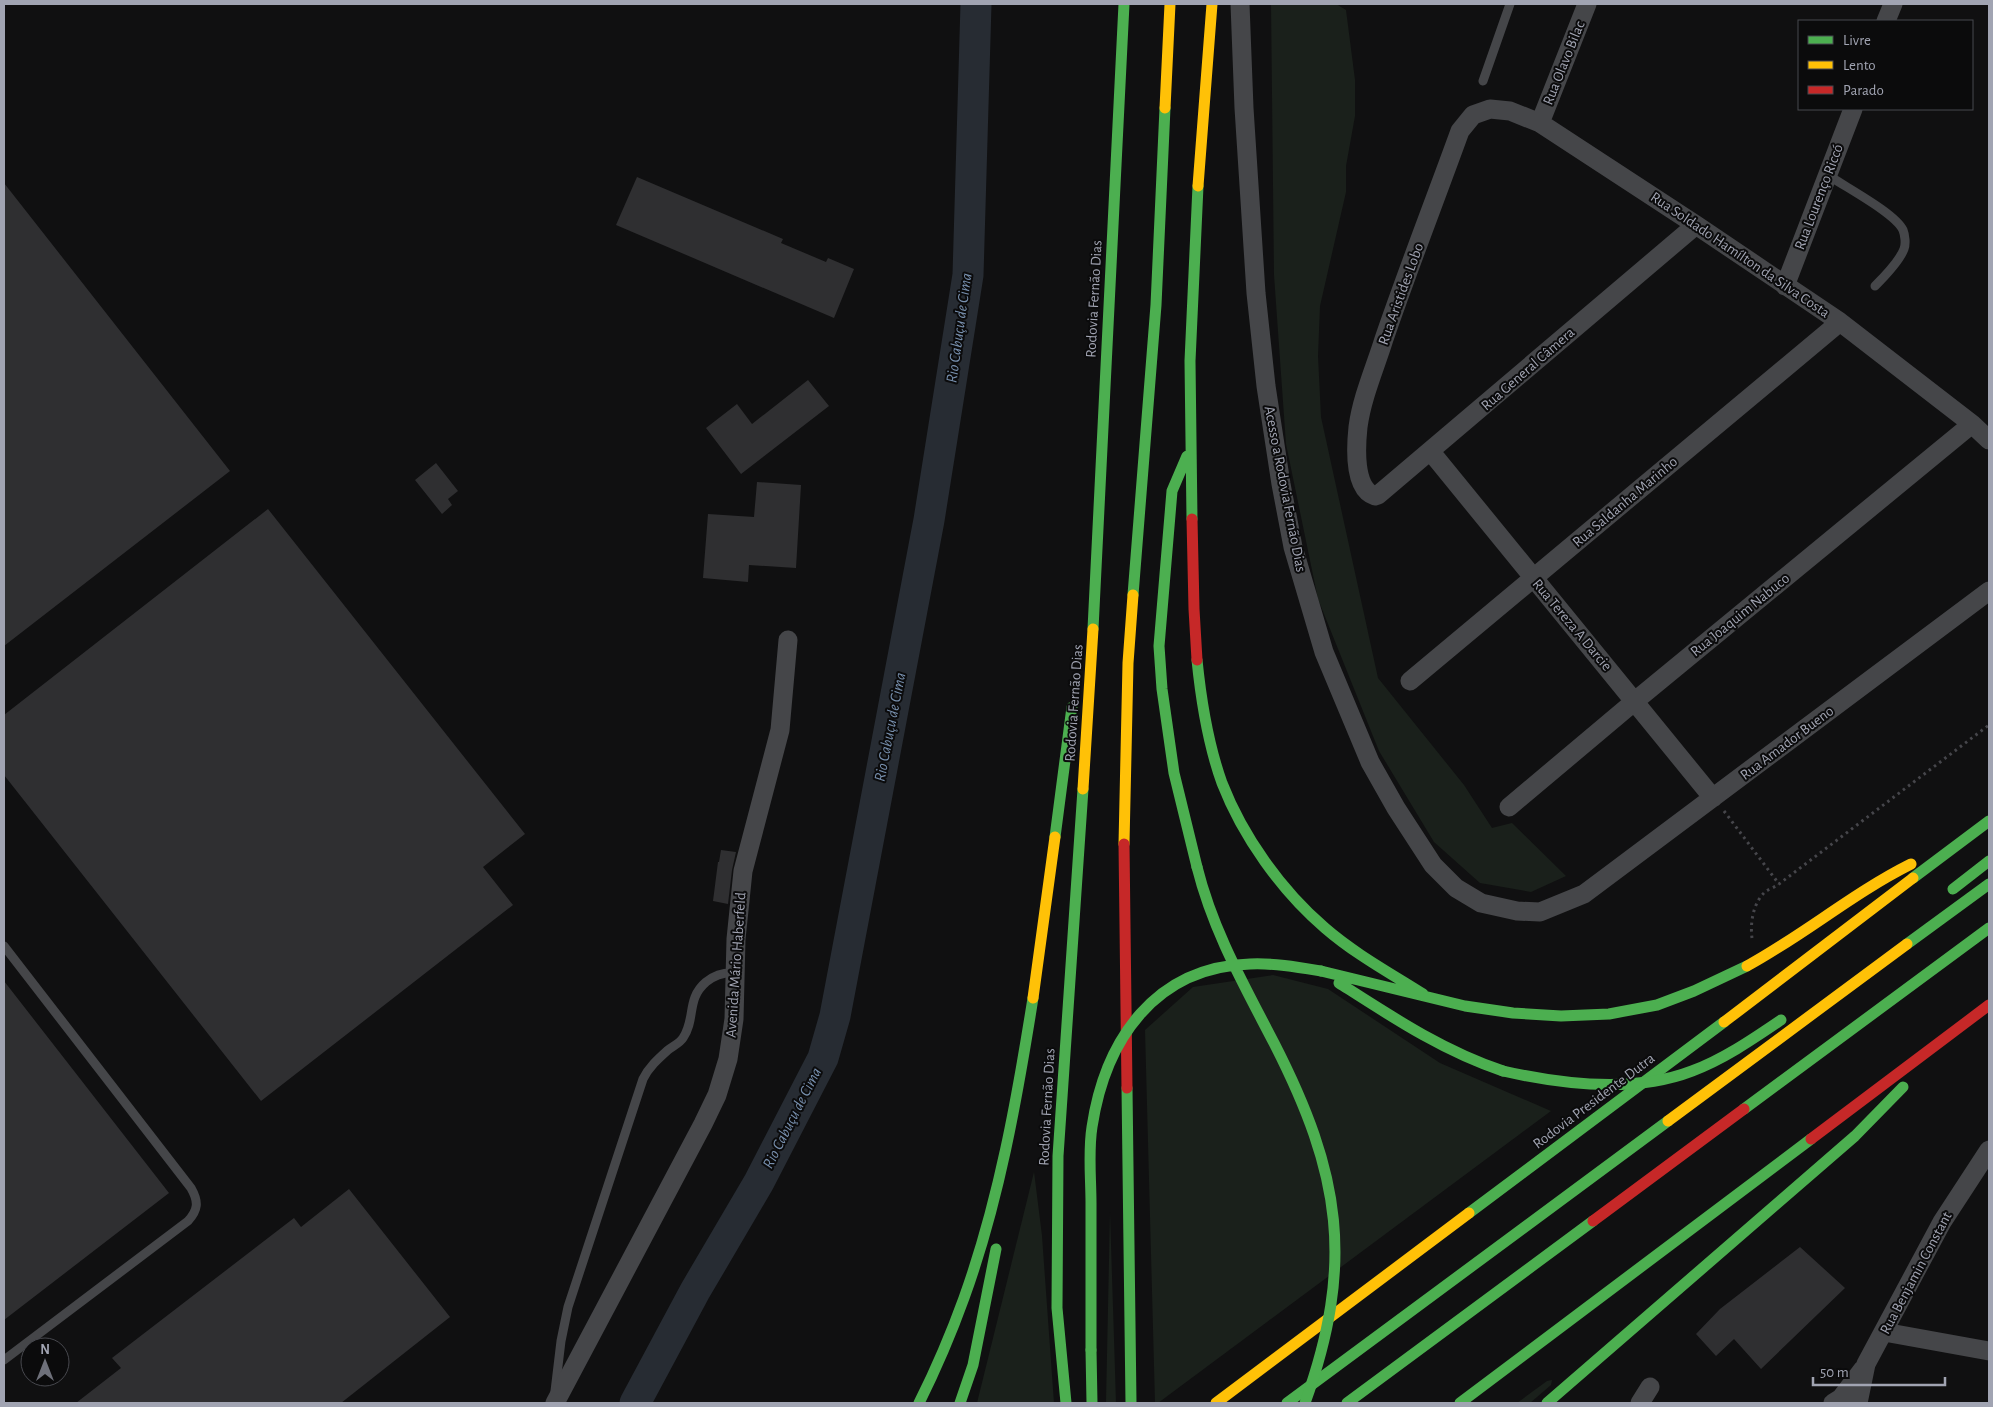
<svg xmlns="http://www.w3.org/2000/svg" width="1993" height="1407" font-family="'Alegreya Sans',sans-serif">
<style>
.green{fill:#1a201b}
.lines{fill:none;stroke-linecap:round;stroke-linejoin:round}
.river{stroke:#272c33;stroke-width:31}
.building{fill:#2f2f31}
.path{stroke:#46464b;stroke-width:3;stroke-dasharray:2.5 4;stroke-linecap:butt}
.lane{stroke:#454649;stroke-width:9}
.street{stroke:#454649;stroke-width:19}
.fast{stroke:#4caf50;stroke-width:11}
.slow{stroke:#ffc107;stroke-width:11}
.jam{stroke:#c62828;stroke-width:11}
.fast-bridge{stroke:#4caf50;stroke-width:11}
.labels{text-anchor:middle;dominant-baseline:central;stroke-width:4;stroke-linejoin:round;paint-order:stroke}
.street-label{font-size:15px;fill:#a1a4b2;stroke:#0b0b0c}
.water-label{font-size:16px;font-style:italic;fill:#778fad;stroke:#0b0b0c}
</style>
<rect width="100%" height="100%" fill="#101011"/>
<path class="green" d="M1271,4H1336L1346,10L1355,80V116L1346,166V192L1320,306L1318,356L1321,417L1378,678L1464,785L1492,828L1512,823L1566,876L1531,892L1480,883L1434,842L1379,751L1318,599L1286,444L1274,275Z
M1273,975L1328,989L1440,1063L1551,1111L1158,1403H1155L1145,1030L1193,987Z
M1034,1172L1042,1236L1054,1403H977Z
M1110,1212L1116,1403H1106Z
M1552,1380L1551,1385L1530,1403H1517L1547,1381Z"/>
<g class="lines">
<path class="river" d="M635,1403L695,1291L759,1182L823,1058L835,1016L929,520L968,275L976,4"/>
</g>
<path class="building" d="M637,177L783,239L781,243L826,262L828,258L854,269L834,318L616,225Z
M4,183L230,471L4,646Z
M808,380L829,406L741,474L706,428L737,404L752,424Z
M436,463L458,491L448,499L452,505L442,514L415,480Z
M757,482L801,485L796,568L749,565L748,582L703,578L708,514L754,517Z
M268,509L525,834L483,867L513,905L261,1101L4,775V715Z
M721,850L736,852L732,870L728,904L713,901L718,862H719Z
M4,981L169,1193L4,1320Z
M349,1189L450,1317L341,1403H76L121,1368L112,1358L294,1218L301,1227Z
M1800,1247L1845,1288L1761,1369L1734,1339L1716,1356L1696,1334L1720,1309Z"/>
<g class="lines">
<path class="path" d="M1724,811L1779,884
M1752,938C1750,923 1753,903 1765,892C1769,889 1775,887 1779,884L1989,725"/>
<path class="lane" d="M1483,81L1510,4
M1828,175C1845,187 1895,213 1903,230C1905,235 1906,244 1904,249C1900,260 1883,278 1875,286
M4,946L191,1188C199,1202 198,1210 188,1221L4,1360
M555,1391L561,1341L568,1307L643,1079C649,1067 658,1059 668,1050C673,1046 680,1043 683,1038C696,1019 686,999 706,982C715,975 725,972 735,973"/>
<path class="street" d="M1240,4L1244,108L1256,293L1266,386L1281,484L1293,547L1324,652L1370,762L1396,808L1433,865L1456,888L1481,903L1517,911L1540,912L1584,894L1989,591
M1886,21L1893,4
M1540,123L1587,4
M1696,225L1378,495L1375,496C1353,489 1356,446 1358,427C1362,397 1375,368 1384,339C1408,269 1435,200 1460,131L1473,115L1490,109L1510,111L1540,123L1696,225L1840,322L1972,424L1989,440
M1785,286L1853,109
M1431,452L1713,798
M1410,681L1840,322
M1509,807L1635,701L1972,424
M1884,1332L1989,1351
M555,1403L703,1124L717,1095L728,1059L734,1019L736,939L743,871L780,730L788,640
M1640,1403L1650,1387
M1833,1403L1841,1398L1863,1369
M1858,1403L1866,1364L1942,1222L1989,1150"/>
<path class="fast" d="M1187,456L1172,491L1159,646L1162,689L1174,773L1197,867
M1192,519L1190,361L1198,186
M1133,595L1156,305L1165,108
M1093,629L1124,4
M1197,660C1201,700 1208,744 1222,783C1243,837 1281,890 1325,928C1355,954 1390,973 1423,994
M1055,837L1072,707
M1913,878L1989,821
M1953,889L1989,861
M1907,944L1989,884
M1321,971L1465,1006L1513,1013L1561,1016L1609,1014L1657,1005L1694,991L1747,966
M1339,983C1392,1017 1443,1051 1503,1071
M1127,1088L1131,1403
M1744,1109L1989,928
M1469,1213L1724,1022
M1091,1350L1092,1403
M919,1403C936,1369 951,1334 964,1298C999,1201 1017,1099 1033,998
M960,1403L973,1365L996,1249
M1066,1403L1057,1308L1058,1156L1083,789
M1287,1403L1668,1121
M1347,1403L1593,1221
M1460,1403L1811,1139
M1547,1403L1855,1136L1903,1087"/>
<path class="slow" d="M1165,108L1170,4
M1198,186L1212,4
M1083,789L1093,629
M1124,844L1128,663L1133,595
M1747,966C1804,935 1853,893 1911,864
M1033,998L1055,837
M1724,1022L1913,878
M1668,1121L1907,944
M1216,1403L1469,1213"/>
<path class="jam" d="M1192,519L1194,609L1197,660
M1124,844L1127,1088
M1811,1139L1989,1005
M1593,1221L1744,1109"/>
<path class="fast-bridge" d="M1197,867C1213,931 1244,985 1274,1043C1341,1174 1355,1263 1305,1403
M1503,1071C1560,1084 1635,1093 1692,1071C1724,1059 1753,1039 1781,1020
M1091,1350C1091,1301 1091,1252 1091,1203C1091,1178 1088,1152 1092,1127C1105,1040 1155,967 1250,964C1274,963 1297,967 1321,971"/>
</g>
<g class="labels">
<g class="street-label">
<text transform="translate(1564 63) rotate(-68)">Rua Olavo Bilac</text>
<text transform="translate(1819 197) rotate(-69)">Rua Lourenço Riccó</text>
<text transform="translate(1740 255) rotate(34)">Rua Soldado Hamílton da Silva Costa</text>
<text transform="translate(1401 294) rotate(-70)">Rua Aristides Lobo</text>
<text transform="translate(1094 299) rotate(-87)">Rodovia Fernão Dias</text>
<text transform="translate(1528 369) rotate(-41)">Rua General Câmera</text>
<text transform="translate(1285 489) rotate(79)">Acesso a Rodovia Fernão Dias</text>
<text transform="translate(1625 502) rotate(-40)">Rua Saldanha Marinho</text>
<text transform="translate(1740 615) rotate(-39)">Rua Joaquim Nabuco</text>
<text transform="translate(1572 625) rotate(50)">Rua Tereza A Darcie</text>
<text transform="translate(1074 703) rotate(-86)">Rodovia Fernão Dias</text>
<text transform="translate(1787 743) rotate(-37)">Rua Amador Bueno</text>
<text transform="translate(736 965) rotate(-86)">Avenida Mário Haberfeld</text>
<text transform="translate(1594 1101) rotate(-37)">Rodovia Presidente Dutra</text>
<text transform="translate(1047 1107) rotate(-87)">Rodovia Fernão Dias</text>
<text transform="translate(1916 1273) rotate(-62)">Rua Benjamin Constant</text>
</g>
<g class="water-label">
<text transform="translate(959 328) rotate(-82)">Rio Cabuçu de Cima</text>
<text transform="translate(890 727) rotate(-79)">Rio Cabuçu de Cima</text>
<text transform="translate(792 1118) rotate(-63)">Rio Cabuçu de Cima</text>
</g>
</g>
<rect width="1993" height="1407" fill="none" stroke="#a1a4b2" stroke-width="10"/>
<rect x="1798" y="20" width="175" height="90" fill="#0b0b0c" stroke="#47484e"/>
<rect x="1808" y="36" width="25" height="8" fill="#4caf50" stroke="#47484e"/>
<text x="1843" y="45" font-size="15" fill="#a1a4b2">Livre</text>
<rect x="1808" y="61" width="25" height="8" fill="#ffc107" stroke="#47484e"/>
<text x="1843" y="70" font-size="15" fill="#a1a4b2">Lento</text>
<rect x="1808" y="86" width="25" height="8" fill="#c62828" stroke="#47484e"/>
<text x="1843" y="95" font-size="15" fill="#a1a4b2">Parado</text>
<g transform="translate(45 1362)"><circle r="24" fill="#0b0b0c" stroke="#47484e"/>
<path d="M0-4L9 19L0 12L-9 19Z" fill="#6e707a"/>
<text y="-8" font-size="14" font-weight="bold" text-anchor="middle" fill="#a1a4b2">N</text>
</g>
<path d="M1813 1377v8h132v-8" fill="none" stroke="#a1a4b2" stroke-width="2.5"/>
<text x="1820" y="1377" font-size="15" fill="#a1a4b2" stroke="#0b0b0c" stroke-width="4" paint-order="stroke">50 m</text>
</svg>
